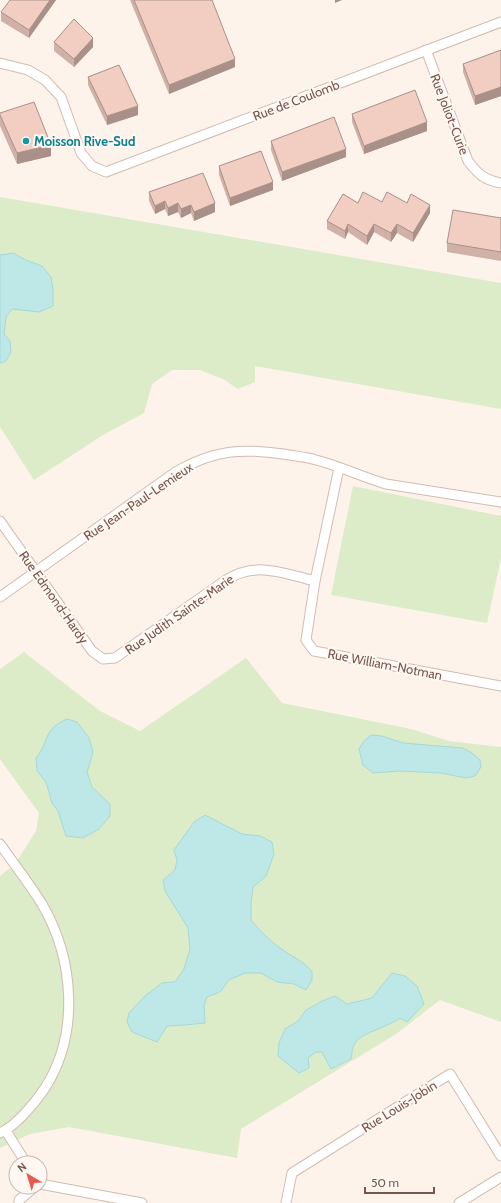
<svg xmlns="http://www.w3.org/2000/svg" width="501" height="1203" font-family="Cabin,sans-serif">
<style>
.green{fill:#dcebc8}
.water{fill:#bee7e7;stroke:#a5d9d9}
.lines{fill:none;stroke-linecap:round;stroke-linejoin:round}
.minor-casing{stroke:#d2bbb2;stroke-width:11}
.minor{stroke:#fff;stroke-width:9}
.wall{fill:#d0b1a7}
.shaded-wall{fill:#a99088}
.building{fill:#f2cec2;stroke:#a99088}
.culture-dot{fill:#0f9aa8;stroke:#fff8f2;stroke-width:1.5}
.labels{text-anchor:middle;dominant-baseline:central;stroke-width:4;stroke-linejoin:round;paint-order:stroke}
.street-label{font-size:13px;fill:#78564d;stroke:#fff8f2}
.culture-label{font-size:13px;font-weight:bold;fill:#0d838f;stroke:#fff8f2;text-anchor:start}
</style>
<rect width="100%" height="100%" fill="#fdf3eb"/>
<path class="green" d="M0,197L501,283V409L255,366V382L238,389L223,379L200,370H172L152,384L144,413L103,435L34,480L0,427Z
M353,486L501,516V558L487,623L331,595Z
M24,652L100,711L140,731L246,658L282,703L411,729L449,741L501,747V1022L440,1000L396,1034L241,1129L237,1158L69,1127L30,1134L0,1148V876L15,864L36,831L39,813L0,759V669Z"/>
<path class="water" d="M13,253L26,260L42,266L51,277L53,289V306L39,312L12,309L6,317L4,334L10,341L11,352L6,361L0,363V255Z
M67,719L77,722L89,738L93,752L87,772L92,787L110,804V816L99,829L83,838L66,836L58,811L52,803L46,782L37,771L36,758C50,741 42,730 67,719Z
M371,735L382,736L403,743L463,748L472,753L480,760L481,767L475,776L466,778L441,773L400,771L373,773L363,765L359,749L364,741Z
M205,815L242,834L260,836L272,842L274,854L266,876L253,887L251,904V920C260,931 271,942 283,950C294,958 304,961 312,972V980L306,990L294,984L277,982L261,973H245L229,980L220,992L207,997L204,1006L205,1023L185,1025L167,1026L157,1042L132,1032L127,1022L129,1013L145,996L162,983L175,982L184,969L190,949L188,928L165,891L163,880L175,870L177,860L174,850L194,822Z
M392,973L405,976L417,986L424,1004L407,1022L400,1018C388,1027 361,1033 355,1043C352,1047 352,1054 351,1059L331,1069L322,1052H316L308,1058L309,1068L299,1073L278,1056L279,1043L285,1029L298,1021L306,1010L322,1001L335,996L347,1004L372,998Z"/>
<g class="lines">
<g class="minor-casing">
<path id="minor" d="M426,50L468,161C478,174 484,180 501,183
M0,63L28,70L45,80L61,97L81,153L92,166L106,172L501,22
M339,468L315,581L306,640L314,651L501,686
M0,521L92,651L103,659L115,658L226,580C256,561 283,573 315,581
M0,597L177,471C215,450 241,448 283,454C294,456 306,457 316,460C340,466 362,477 386,484L501,502
M0,844C14,864 29,883 42,904C74,959 80,1033 45,1088C35,1103 16,1126 0,1133
M6,1131L26,1163
M40,1184L142,1203
M19,1203V1200L35,1187
M286,1203L292,1173L450,1074L501,1156
M459,1203L501,1177"/>
</g>
<use href="#minor" class="minor"/>
</g>
<path class="wall" d="M56,0L29,38L1,21V12Z
M130,0H212L235,67L169,94Z
M54,42L93,47L74,67L54,51Z
M501,50V96L475,105L463,72V64Z
M88,77L138,115L107,125L88,85Z
M0,113L51,156L17,164L0,126Z
M352,114L427,131L364,154L352,122Z
M271,141L346,157L282,181L271,150Z
M219,166L273,190L230,206L219,175Z
M149,192L215,212L194,221L191,213L181,218L178,212L168,216L165,209L155,214L149,201Z
M382,202L407,203L430,213L413,242L397,233L391,242L374,232L367,245L348,232L345,239L327,229V221Z
M501,218V261L447,252V243Z"/>
<path class="shaded-wall" d="M50,0H56L29,38V30Z
M335,0H342L335,3Z
M93,38V47L74,67V59Z
M235,59V67L169,94V85Z
M501,87V96L475,105V96Z
M138,106V115L107,125V116Z
M427,122V131L364,154V146Z
M51,145V156L17,164V153Z
M346,149V157L282,181V172Z
M273,182V190L230,206V198Z
M165,201V209L155,214V206Z
M178,203V212L168,216V208Z
M215,203V212L194,221V212Z
M191,205V213L181,218V209Z
M430,205V213L413,242V233Z
M348,224V232L345,239V231Z
M374,224V232L367,245V236Z
M397,224V233L391,242V233Z"/>
<path class="building" d="M10,0H50L29,30L1,12Z
M134,0H212L235,59L169,85Z
M74,19L93,38L74,59L54,42Z
M501,50V87L475,96L463,64Z
M119,65L138,106L107,116L88,77Z
M415,90L427,122L364,146L352,114Z
M34,102L51,145L17,153L0,115V113Z
M334,117L346,149L282,172L271,141Z
M261,151L273,182L230,198L219,166Z
M203,173L215,203L194,212L191,205L181,209L178,203L168,208L165,201L155,206L149,192Z
M363,192L382,202L387,192L407,203L411,194L430,205L413,233L397,224L391,233L374,224L367,236L348,224L345,231L327,221L343,194L358,203Z
M453,210L501,218V252L447,243Z"/>
<circle class="culture-dot" cx="26" cy="141" r="4"/>
<g class="labels">
<g class="street-label">
<text transform="translate(296 100) rotate(-21)">Rue de Coulomb</text>
<text transform="translate(450 114) rotate(69)">Rue Joliot-Curie</text>
<text transform="translate(138 501) rotate(-34)">Rue Jean-Paul-Lemieux</text>
<text transform="translate(54 597) rotate(55)">Rue Edmond-Hardy</text>
<text transform="translate(179 614) rotate(-35)">Rue Judith Sainte-Marie</text>
<text transform="translate(385 664) rotate(11)">Rue William-Notman</text>
<text transform="translate(399 1106) rotate(-32)">Rue Louis-Jobin</text>
</g>
<g class="culture-label">
<text x="34" y="141">Moisson Rive-Sud</text>
</g>
</g>
<g transform="translate(28 1175) rotate(322)"><circle r="19" fill="#fff8f2" stroke="#c9b7b0"/>
<path d="M0-3L7 15L0 10L-7 15Z" fill="#e55c52"/>
<text y="-6" font-size="11" font-weight="bold" text-anchor="middle" fill="#78564d">N</text>
</g>
<path d="M365 1187v6h69v-6" fill="none" stroke="#78564d" stroke-width="2"/>
<text x="371" y="1187" font-size="12" fill="#78564d" stroke="#fff8f2" stroke-width="3" paint-order="stroke">50 m</text>
</svg>
